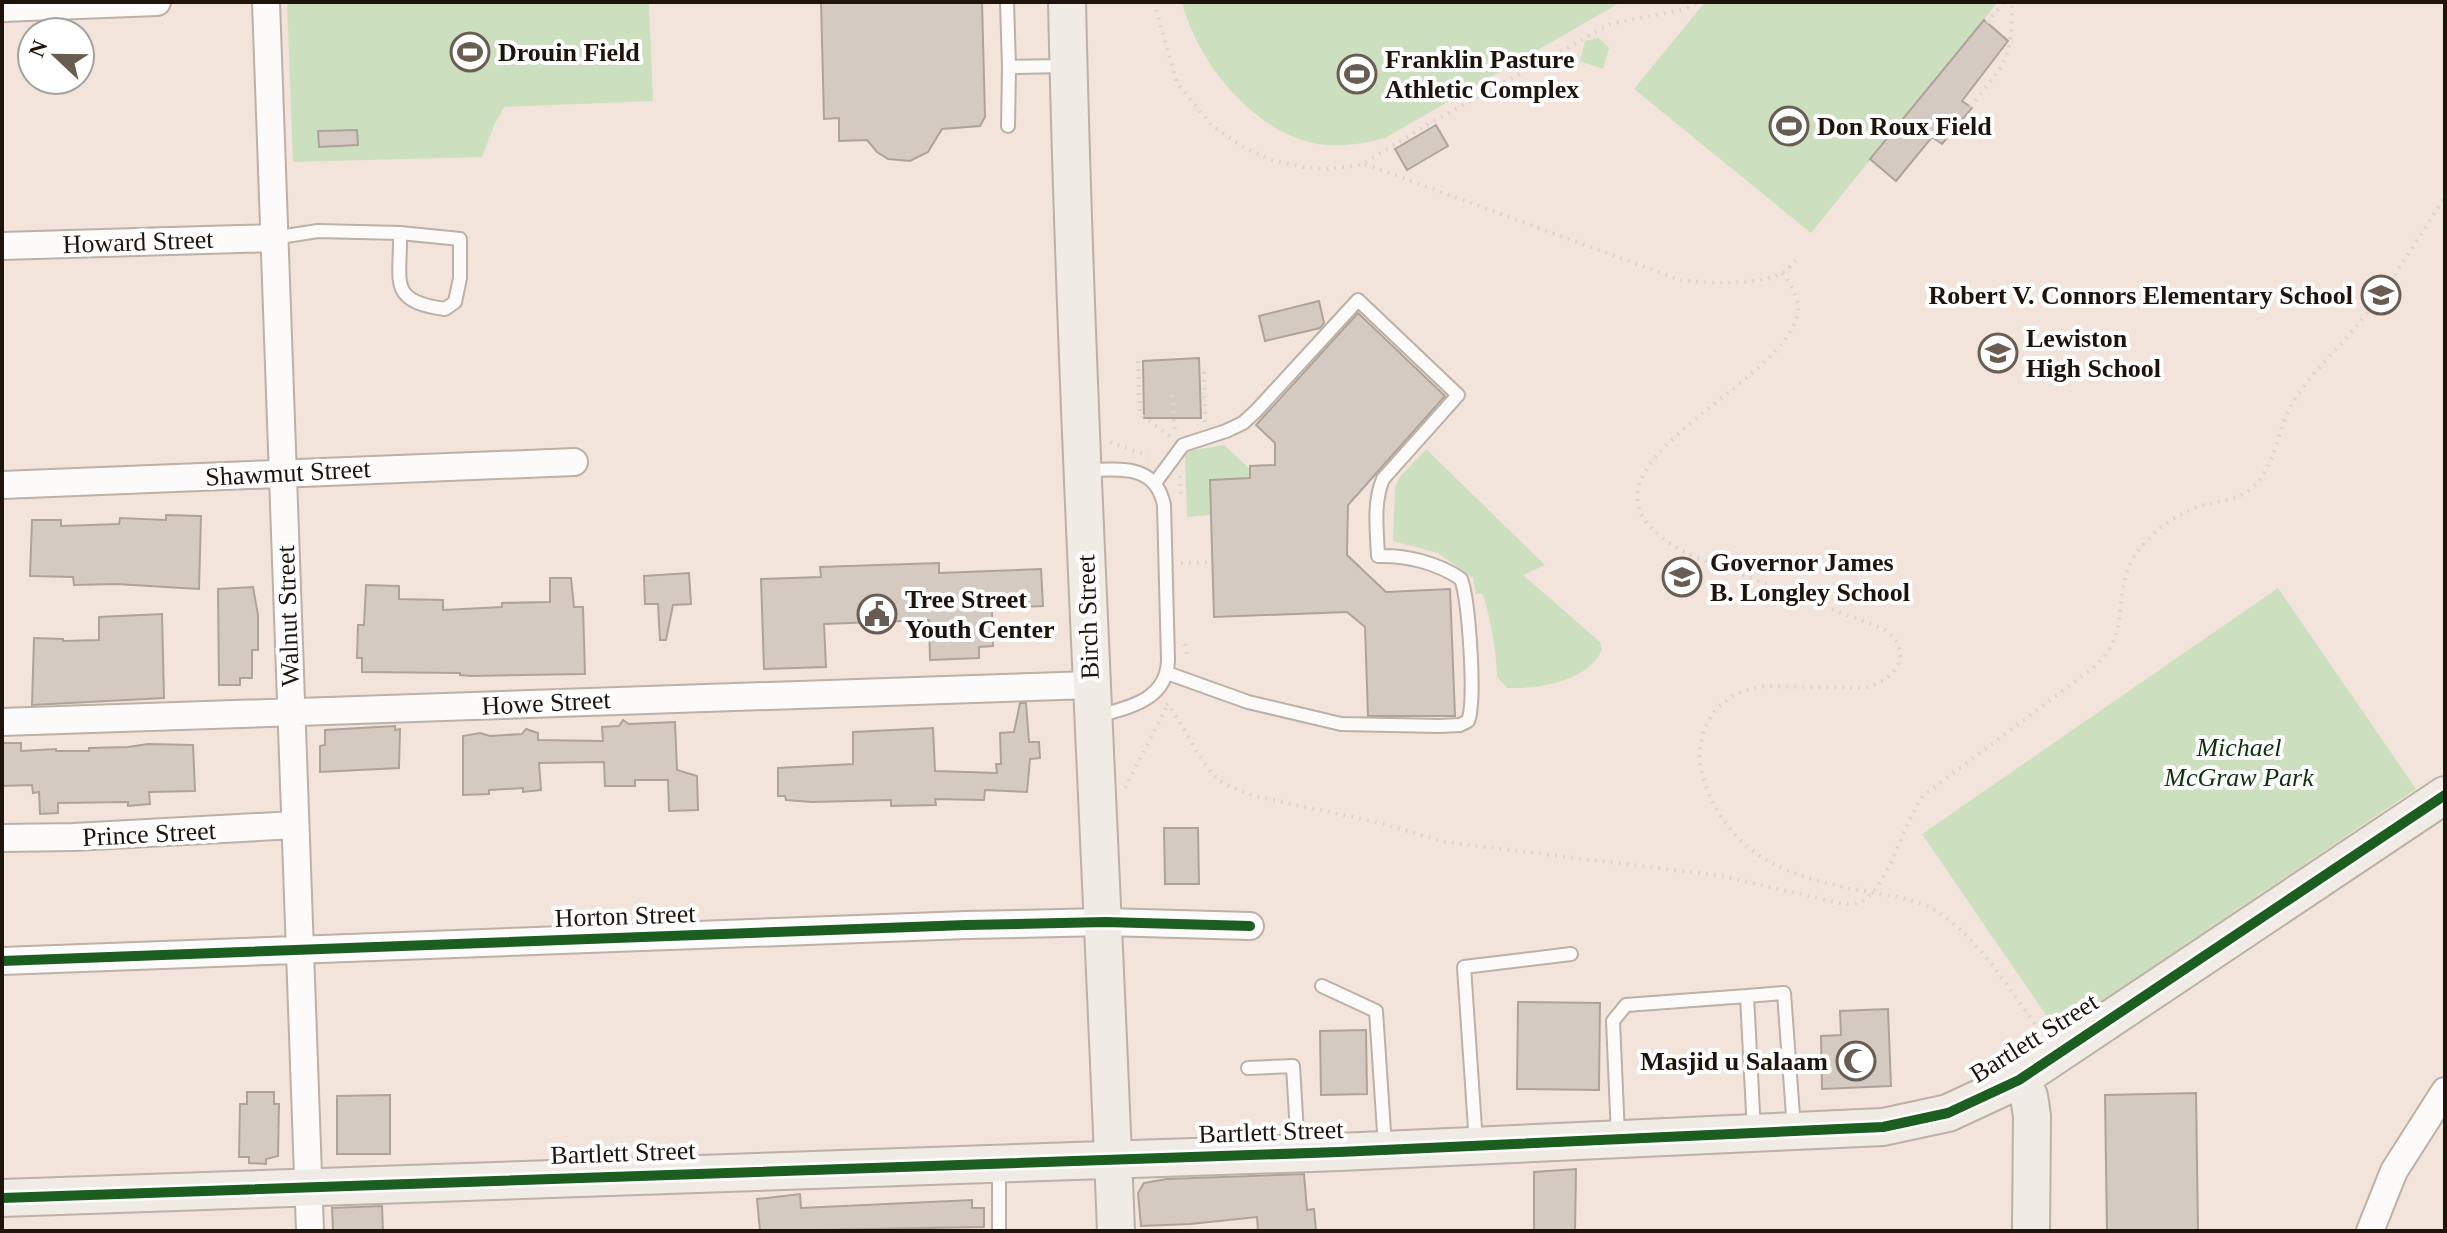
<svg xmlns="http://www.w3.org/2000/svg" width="2447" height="1233" font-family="Georgia,serif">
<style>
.green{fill:#cce0bf}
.building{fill:#d5cac1;stroke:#aea39a;stroke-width:2}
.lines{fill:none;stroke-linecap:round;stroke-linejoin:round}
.lane-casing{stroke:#bcb0a7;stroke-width:16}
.street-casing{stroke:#bcb0a7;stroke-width:30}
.secondary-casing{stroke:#bcb0a7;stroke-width:40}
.path{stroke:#d9d5d2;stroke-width:4;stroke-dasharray:2 6;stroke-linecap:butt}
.lane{stroke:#fdfbf9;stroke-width:12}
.street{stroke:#fdfbf9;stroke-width:26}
.secondary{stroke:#f0ece5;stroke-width:36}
.cycleway-casing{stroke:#fff;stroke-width:15}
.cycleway{stroke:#1b5e20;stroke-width:10}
.labels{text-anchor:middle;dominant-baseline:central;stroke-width:8;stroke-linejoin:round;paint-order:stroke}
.poi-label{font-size:26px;font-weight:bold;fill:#1f140b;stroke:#fff;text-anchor:start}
.street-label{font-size:26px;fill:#1f140b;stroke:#fff}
.park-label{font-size:26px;font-style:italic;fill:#0c330d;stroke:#fff}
</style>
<rect width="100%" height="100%" fill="#f2e4da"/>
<path class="green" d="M287,2H649L653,101L504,107L495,123L482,157L293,162Z
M1182,2H1621L1385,138C1358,145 1333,149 1305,141C1248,124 1196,59 1182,2Z
M1705,2H1998L1811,233L1634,89Z
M1599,38L1609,48L1603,69L1580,61L1585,41Z
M1224,445L1250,469V478L1210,480L1211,515L1187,517L1185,455L1189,451Z
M1426,449L1545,565L1523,575L1600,642L1602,650C1587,682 1539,689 1507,688L1497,677C1496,649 1491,621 1483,594H1476L1473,578L1438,553L1393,541L1395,487L1399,478Z
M2278,588L2416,789L2057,1031L1922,834Z"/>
<path class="building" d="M821,2H982L985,117L980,126L942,129L928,152L910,161L888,159L877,152L867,140L839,141V118L824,119Z
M1984,20L2008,41L1962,101L1972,108L1942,144L1932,137L1896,181L1870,159Z
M1436,125L1448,146L1407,170L1395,149Z
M357,130L358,145L319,147L318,131Z
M1319,301L1324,323L1320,328L1265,341L1259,316Z
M1358,313L1445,396L1348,505L1347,555L1386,592L1450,589L1455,716H1368L1365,627L1347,612L1214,617L1210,480L1250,478V466L1275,465V443L1256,425Z
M1199,358L1201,418H1144L1143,361Z
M166,515L201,516L199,589L116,584L74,585L73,577L30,576L32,520H61V526L119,524L120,518L166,520Z
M939,563V573L1041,569L1043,606L992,608L993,646L979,647V658L930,660L929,620L824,624L826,667L764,669L761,579L821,577L820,567Z
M689,573L691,604L673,605L666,640H660L658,604H645L644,576Z
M550,578H571L574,607H583L585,674L471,676L460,675V673L362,672V658H357L358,625H364L366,585L399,586V599L443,600V610L502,607V603L550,602Z
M253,587L258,615V650H252V678H240V685H219L218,589Z
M162,614L164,698L32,705L34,638L63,639V641L99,640V617Z
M1020,703H1026L1029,742H1039L1040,758L1030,759L1027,792L985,790L984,800L935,799L936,805L891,806V800L812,802L786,800L785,796H778V768L853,764V732L933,728L935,771L997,773L996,764H1001L1000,733L1014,732Z
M623,720L629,724L675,722L677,770L697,776L698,810L669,811L668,780H635V786H605L604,762L539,763L541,790L523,792V788L489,790V794L463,795V736L480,733L490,736L522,734L526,729L538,733V740L603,741L602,727L619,726Z
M395,726V730L400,729L399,768L320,772V746L325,745V730Z
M2,743H21V751L56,749V751H89V748L128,747L148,744L193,745L195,791L149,792L150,804L128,806V802L58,803V813L40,814L39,792L33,793L32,785L2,786Z
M1164,828H1198L1199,884H1165Z
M1518,1002L1600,1003L1599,1090L1517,1089Z
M1888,1009L1891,1086L1822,1089L1821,1036L1841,1035L1840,1011Z
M1366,1030L1367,1094L1321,1095L1320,1031Z
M247,1092H274V1104H279L278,1156L266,1159V1164L249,1163V1157H239L240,1104H247Z
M2196,1093L2198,1231H2107L2105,1095Z
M390,1095V1154H337V1096Z
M1576,1169L1575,1231H1534V1172Z
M1304,1174L1307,1210L1314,1209L1316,1231H1258L1257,1217L1190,1224L1141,1226L1138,1193L1144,1183L1167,1179Z
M800,1194L801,1208L972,1200V1208H984V1227L760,1231L757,1199Z
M382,1206L383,1231H333L332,1208Z"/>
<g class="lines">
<g class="lane-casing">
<path id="lane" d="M1007,2L1009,67L1008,126
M1009,67L1065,66
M273,238L318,231L400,233L460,239V278L455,302L445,309C387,301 401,282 400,233
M1086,470C1120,470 1155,463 1164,505L1168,660C1167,701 1128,707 1095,717
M1155,483L1183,445L1226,431L1243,423L1256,411L1358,300L1458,395L1383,479C1373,503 1377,530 1378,556C1406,555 1438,563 1461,579C1469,601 1476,701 1468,721L1460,725L1440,726L1341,724L1248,702L1167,673
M1322,986L1376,1011L1385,1147
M1248,1068L1293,1066L1298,1150
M1754,1132L1747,996L1784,993L1794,1129
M1618,1136L1613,1021L1626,1005L1747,996
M1476,1143L1464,967L1571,954
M999,1165V1231"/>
</g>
<g class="street-casing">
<path id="street" d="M266,2L310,1231
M2,8L157,2
M2,246L273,238
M2,485L574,462
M2,722L1091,685
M2,838L74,837L295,825
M2,961L966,925L1105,922L1250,926
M2370,1231L2394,1171L2445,1091"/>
</g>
<g class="secondary-casing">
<path id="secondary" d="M1067,2C1076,412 1100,821 1116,1231
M2019,1080L2029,1096L2032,1116L2031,1231
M2,1198L1339,1152L1883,1127L1948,1113L2019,1080L2445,795"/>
</g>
<path class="path" d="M1154,2L1177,83L1212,126L1245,148L1271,160L1304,167L1327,169L1361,165L1427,125L1610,24L1685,9L1699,2
M1987,23L2004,2
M1970,107C2006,62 2012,61 2012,2
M1365,164L1680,280C1703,283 1755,285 1776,276C1783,273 1790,266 1796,261
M1782,273C1791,283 1799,297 1798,311C1790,389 1525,476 1693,556L1884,629C1916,652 1896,680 1865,688L1766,686C1740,690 1719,699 1707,724C1695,748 1699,770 1709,794C1741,866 1803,880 1874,893C1895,897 1919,899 1938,912C1981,941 2010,991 2041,1032
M1138,361L1140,414L1172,438
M1204,372L1205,422
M1172,395L1175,433
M1110,442L1148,456
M1180,476L1181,499
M1181,563L1212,562
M1185,644L1188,657
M1166,705L1168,704C1183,724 1201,765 1219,780C1230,788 1243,791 1255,796L1380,823L1445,842L1722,876L1835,902C1844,904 1852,905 1860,902C1888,891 1904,819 1924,795L2093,668C2100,661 2107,654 2112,645C2127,613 2113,581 2141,547C2155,529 2179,513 2200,506C2219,501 2242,500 2256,484C2276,463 2278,427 2293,402C2313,370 2341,347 2363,318C2394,280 2418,238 2445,197
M1125,788L1168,704"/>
<use href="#lane" class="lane"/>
<use href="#street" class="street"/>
<use href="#secondary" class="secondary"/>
<g class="cycleway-casing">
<path id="cycleway" d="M2,961L966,925L1105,922L1250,926
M2,1198L1339,1152L1883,1127L1948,1113L2019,1080L2445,795"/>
</g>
<use href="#cycleway" class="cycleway"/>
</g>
<defs>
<g id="stadium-ring" transform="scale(2)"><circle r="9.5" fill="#fff" stroke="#695d53" stroke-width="1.5"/><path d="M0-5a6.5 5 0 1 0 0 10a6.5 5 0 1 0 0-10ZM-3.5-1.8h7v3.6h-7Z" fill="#695d53"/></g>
<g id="school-ring" transform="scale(2)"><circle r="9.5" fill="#fff" stroke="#695d53" stroke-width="1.5"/><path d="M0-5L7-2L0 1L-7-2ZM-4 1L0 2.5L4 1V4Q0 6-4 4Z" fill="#695d53"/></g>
<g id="civic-ring" transform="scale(2)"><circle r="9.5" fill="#fff" stroke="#695d53" stroke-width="1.5"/><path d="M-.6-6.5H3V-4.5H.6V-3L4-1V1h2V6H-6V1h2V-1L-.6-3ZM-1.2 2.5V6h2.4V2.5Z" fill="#695d53"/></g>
<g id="mosque-ring" transform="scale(2)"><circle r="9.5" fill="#fff" stroke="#695d53" stroke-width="1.5"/><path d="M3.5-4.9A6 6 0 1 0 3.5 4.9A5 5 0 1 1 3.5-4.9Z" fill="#695d53"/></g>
</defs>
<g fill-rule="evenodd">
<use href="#stadium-ring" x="470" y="52"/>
<use href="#stadium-ring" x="1357" y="74"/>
<use href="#stadium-ring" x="1789" y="126"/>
<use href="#school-ring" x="2381" y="295"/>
<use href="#school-ring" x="1998" y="353"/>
<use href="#school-ring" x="1682" y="577"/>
<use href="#civic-ring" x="877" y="614"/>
<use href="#mosque-ring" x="1856" y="1061"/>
</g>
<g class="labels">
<g class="poi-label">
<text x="498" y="52">Drouin Field</text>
<text x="1385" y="59">Franklin Pasture<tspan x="1385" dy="30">Athletic Complex</tspan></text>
<text x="1817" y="126">Don Roux Field</text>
<text x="2353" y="295" text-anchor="end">Robert V. Connors Elementary School</text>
<text x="2026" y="338">Lewiston<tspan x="2026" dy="30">High School</tspan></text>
<text x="1710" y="562">Governor James<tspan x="1710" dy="30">B. Longley School</tspan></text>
<text x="905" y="599">Tree Street<tspan x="905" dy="30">Youth Center</tspan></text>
<text x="1828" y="1061" text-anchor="end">Masjid u Salaam</text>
</g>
<g class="street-label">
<text transform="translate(138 242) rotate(-2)">Howard Street</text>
<text transform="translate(288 473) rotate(-3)">Shawmut Street</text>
<text transform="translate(288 616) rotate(-92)">Walnut Street</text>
<text transform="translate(1088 617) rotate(-92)">Birch Street</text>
<text transform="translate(546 703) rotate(-3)">Howe Street</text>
<text transform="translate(149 834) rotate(-3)">Prince Street</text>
<text transform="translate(625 916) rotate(-2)">Horton Street</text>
<text transform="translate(2034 1038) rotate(-32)">Bartlett Street</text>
<text transform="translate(1271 1132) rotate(-2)">Bartlett Street</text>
<text transform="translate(623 1153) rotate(-2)">Bartlett Street</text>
</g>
<g class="park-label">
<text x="2239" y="747">Michael<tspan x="2239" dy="30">McGraw Park</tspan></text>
</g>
</g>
<rect width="2447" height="1233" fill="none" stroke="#1f140b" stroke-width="8"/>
<g transform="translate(56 56) rotate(292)"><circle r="38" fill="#ffffff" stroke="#a5a19d" stroke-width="2"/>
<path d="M0-6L14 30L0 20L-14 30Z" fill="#695d53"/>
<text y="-12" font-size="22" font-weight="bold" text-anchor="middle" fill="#1f140b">N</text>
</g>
</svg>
